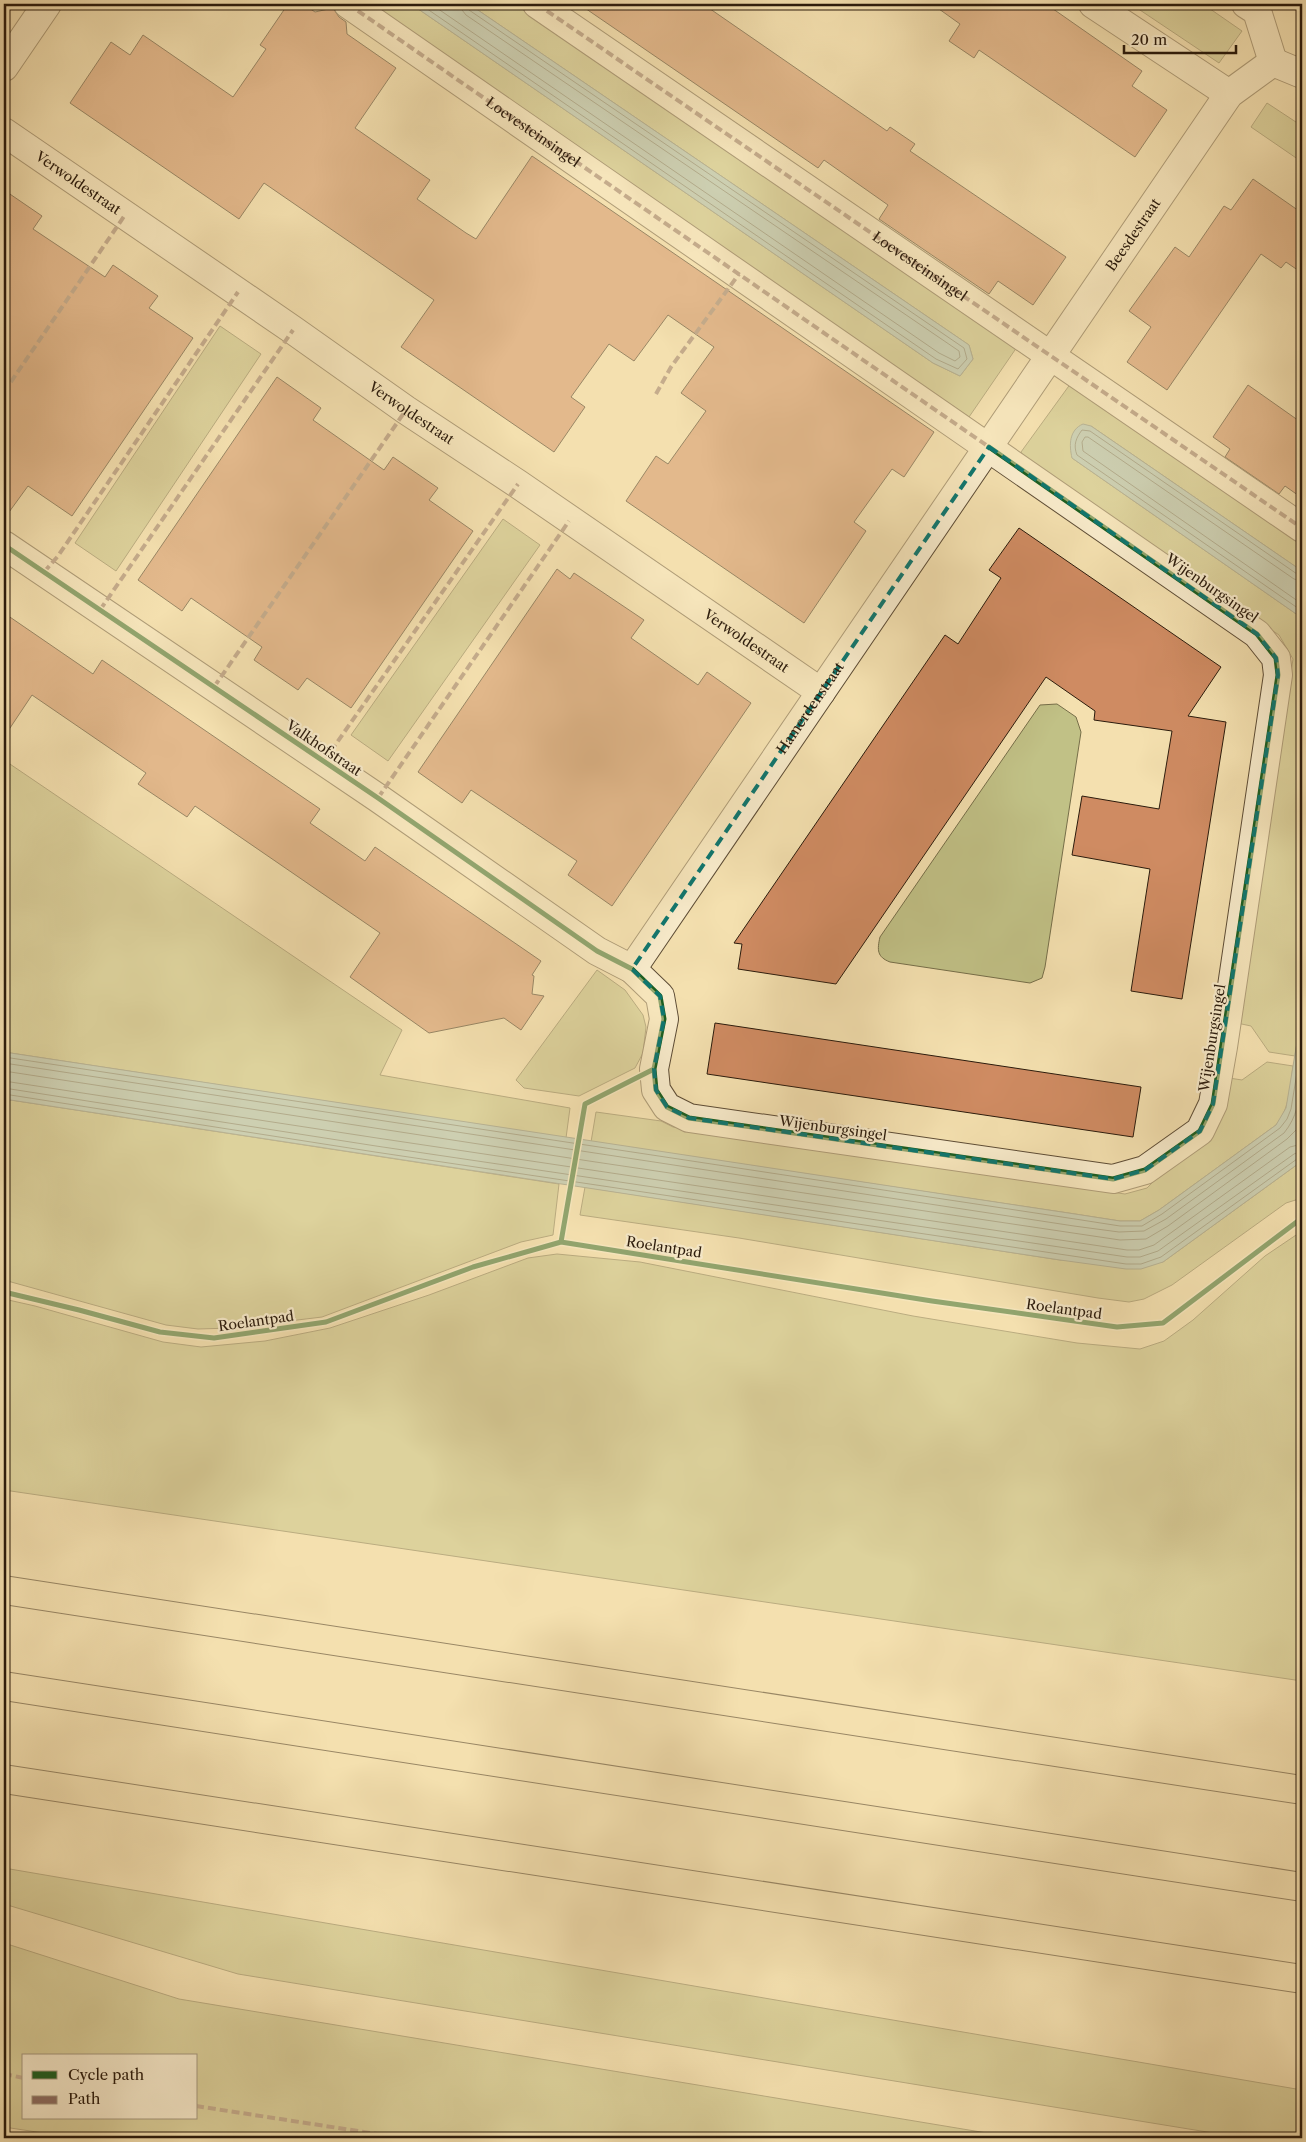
<svg xmlns="http://www.w3.org/2000/svg" width="1306" height="2142" font-family="'Libre Caslon Text',serif">
<style>
.green{fill:#c1c186;stroke:#766e49;fill-rule:evenodd}
.water{fill:#9ebbb4;stroke:#707b71}
.lines{fill:none;stroke-linecap:round;stroke-linejoin:round}
.shore{stroke:#646b60;stroke-width:1}
.building{fill:#cf8b62;stroke:#2b1b0c}
.minor-casing{stroke:#5d4c35;stroke-width:30}
.highway-casing{stroke:#2b1b0c;stroke-width:30}
.minor{stroke:#f8ebcb;stroke-width:28}
.highway{stroke:#f4e0af;stroke-width:28}
.quiet{stroke:#8d6e63;stroke-width:4;stroke-dasharray:8 4;stroke-linecap:butt}
.cycleway-casing{stroke:#f8ebcb;stroke-width:8}
.cycleway{stroke:#1b5e20;stroke-width:5}
.marked{fill:none;stroke:#0f766e;stroke-width:4;stroke-dasharray:10 6;stroke-linejoin:round}
.labels{text-anchor:middle;dominant-baseline:central;stroke-width:4.5;stroke-linejoin:round;paint-order:stroke}
.street-label{font-size:14px;fill:#2b1b0c;stroke:#f8ebcb}
</style>
<rect width="100%" height="100%" fill="#f4e0af"/>
<filter id="stains"><feTurbulence type="fractalNoise" baseFrequency=".004" numOctaves="4"/><feColorMatrix values="0 0 0 0 .2 0 0 0 0 .09 0 0 0 0 .02 0 0 0 .5 -.17"/></filter>
<radialGradient id="worn" r=".72"><stop offset=".6" stop-color="#630" stop-opacity="0"/><stop offset="1" stop-color="#630" stop-opacity=".3"/></radialGradient>
<path class="green" d="M367,4H411L933,363L960,376L973,359L969,345L469,4H518L1017,347L969,417Z
M1131,4H1203L1242,31L1219,63Z
M1267,103L1302,126V162L1251,127Z
M220,326L261,354L116,571L75,543Z
M1071,383L1302,543V571L1091,426L1072,458L1302,618V1012L1295,1056L1269,1052L1251,1026L1237,1023L1293,659L1279,635L1028,464L1021,452Z
M503,519L540,545L388,761L351,735Z
M1057,704L1076,717L1081,732L1045,967L1042,978L1030,983L890,962C877,957 877,950 880,937L1040,705Z
M4,760L402,1030L380,1075L570,1108L566,1138L4,1052Z
M597,970L625,990L643,1015L646,1027L643,1053L635,1068L579,1096L524,1088L516,1080Z
M1267,1062L1293,1066C1290,1087 1290,1108 1276,1125L1159,1210L1140,1221H1120L1075,1214L591,1142L596,1112L661,1121L673,1127L1125,1194L1147,1188L1220,1115L1229,1078L1242,1080Z
M4,1099L559,1184L553,1235L521,1242L322,1317L232,1328L198,1329L166,1325L4,1280Z
M1302,1161V1198L1286,1203L1172,1285L1144,1299L1129,1302L1098,1298L739,1238L580,1215L585,1187L1060,1260L1163,1262Z
M1302,1231V1681L4,1490V1299L35,1306L163,1342L201,1347L265,1341L330,1328L429,1295L528,1258L557,1254L640,1262L913,1316L1077,1343L1140,1349L1164,1341L1193,1320L1265,1256Z
M4,1868L1302,2090V2138H1244L238,1974L4,1904Z
M4,1943L179,1999L1017,2138H76L4,2127ZM24,2056H196V2118H24Z"/>
<path class="water" d="M411,4H469L969,345L973,359L960,376L933,363Z
M1083,424L1091,426L1302,571V618L1072,458C1069,445 1069,430 1083,424Z
M1302,1012V1161L1163,1262L1141,1269H1126L1060,1260L4,1099V1052L1075,1214L1120,1221H1140L1159,1210L1276,1125L1286,1108Z"/>
<g class="lines">
<path class="shore" d="M420,4L936,359L958,369L967,359L964,348L469,10L467,4
M431,4L939,353L955,361L960,357L959,351L466,15L462,10L460,4
M1302,575L1297,574L1090,431L1082,430C1076,438 1073,445 1077,455L1302,611
M1302,581L1294,579L1088,437H1085L1082,442L1083,451L1302,604
M4,1057L1075,1219L1120,1226H1142L1162,1214L1280,1128L1287,1119L1291,1109L1302,1042
M4,1063L1074,1226L1119,1232L1144,1231L1166,1219L1284,1133C1297,1117 1299,1101 1302,1081
M4,1071L589,1161L1120,1240L1146,1239L1168,1226L1287,1139L1298,1128L1302,1119
M4,1081L377,1138L1127,1250H1139L1154,1245L1290,1147L1302,1144
M4,1088L376,1146L1127,1257H1140L1158,1251L1294,1154L1302,1151
M4,1094L375,1152L1126,1264H1141L1161,1257L1297,1159L1302,1158"/>
</g>
<path class="building" d="M288,4H303L315,12L333,8L339,17L346,22L347,34L396,68L355,128L430,180L417,199L466,233L476,239L532,156L934,432L904,477L892,469L854,522L866,531L804,623L626,501L656,456L668,464L706,411L681,393L714,347L668,315L634,361L609,344L571,397L585,407L554,452L401,347L434,300L264,183L239,219L70,103L111,42L130,55L143,35L233,97L266,49L260,45Z
M579,4H703L887,131L890,127L915,144L910,151L1066,257L1033,305L998,281L989,294L879,219L888,205L824,160L818,168Z
M932,4H1046L1142,71L1132,86L1167,110L1135,157L979,50L974,58L949,41L960,24Z
M1253,179L1302,213V273L1286,262L1281,268L1261,254L1167,390L1127,362L1151,327L1129,311L1175,247L1189,257L1224,206L1231,210Z
M4,190L42,216L33,229L105,277L113,265L158,296L149,308L193,338L72,516L28,486L4,519Z
M277,377L321,408L313,420L384,470L393,457L438,488L429,500L473,531L351,708L307,678L298,690L254,660L262,647L191,598L182,611L138,580Z
M1248,385L1302,423V498L1285,486L1279,494L1225,457L1230,449L1213,437Z
M1019,528L1221,667L1188,716L1226,722L1182,999L1131,991L1150,869L1072,855L1082,796L1159,809L1172,731L1094,720L1095,711L1046,677L836,984L738,969L742,944L734,943L945,635L958,644L1001,578L989,570Z
M557,569L570,579L574,573L644,620L631,638L698,685L707,672L751,703L612,906L568,875L577,861L471,790L462,803L418,772Z
M4,613L93,674L102,660L320,809L310,823L365,861L375,847L541,961L532,975L534,976L532,994L544,996L521,1030L504,1018L429,1033L350,977L380,933L195,806L187,817L138,784L146,773L32,695L4,737Z
M715,1023L1141,1087L1133,1137L707,1074Z"/>
<g class="lines">
<g class="minor-casing">
<g id="minor">
<path id="s1" d="M537,4L1302,528"/>
<path d="M1093,4L1229,94"/>
<path d="M1246,4L1257,11L1273,62"/>
<path d="M4,67L47,4"/>
<path id="s2" d="M4,132L293,330L406,410L518,484L821,692"/>
<path d="M4,545L378,798L597,951L632,969L660,996L664,1019L654,1069L656,1090L667,1107L689,1118L1113,1179L1145,1170L1200,1131L1213,1104L1223,1047L1278,675L1276,658L1257,634L348,4"/>
<path id="s3" d="M632,969L1229,94L1273,62L1302,74"/>
</g>
</g>
<g class="highway-casing">
<path id="highway" d="M4,1590L1302,1790
M4,1686L1302,1887
M4,1779L1302,1979"/>
</g>
<use href="#minor" class="minor"/>
<use href="#highway" class="highway"/>
<g class="quiet">
<path id="s4" d="M348,4L989,447"/>
<path d="M537,4L1302,528"/>
<path d="M4,392L125,215"/>
<path d="M656,394L671,367L739,274"/>
<path d="M44,572L58,556L238,292"/>
<path d="M100,610L293,330"/>
<path d="M214,687L406,410"/>
<path d="M324,761L518,484"/>
<path d="M378,798L569,521"/>
<path d="M4,2074L24,2078"/>
<path d="M196,2106L403,2138"/>
</g>
<g class="cycleway-casing">
<path id="cycleway" d="M4,545L378,798L597,951L632,969L660,996L664,1019L654,1069L656,1090L667,1107L689,1118L1113,1179L1145,1170L1200,1131L1213,1104L1278,675L1276,658L1257,634L989,447
M561,1242L585,1104L654,1069
M4,1292L79,1310L160,1332L214,1338L326,1322L473,1267L561,1242L932,1301L1117,1327L1163,1323L1302,1218"/>
</g>
<use href="#cycleway" class="cycleway"/>
</g>
<path d="M0 0H1306V2142H0ZM989,447L1257,634L1276,658L1278,675L1213,1104L1200,1131L1145,1170L1113,1179L689,1118L667,1107L656,1090L654,1069L664,1019L660,996L632,969Z" fill="#f4e0af" fill-opacity=".55" fill-rule="evenodd"/>
<path class="marked" d="M989,447L1257,634L1276,658L1278,675L1213,1104L1200,1131L1145,1170L1113,1179L689,1118L667,1107L656,1090L654,1069L664,1019L660,996L632,969Z"/>
<g class="labels">
<g class="street-label">
<text stroke="none"><textPath href="#s4" startOffset="225">Loevesteinsingel</textPath></text>
<text stroke="none"><textPath href="#s2" startOffset="90">Verwoldestraat</textPath></text>
<text stroke="none"><textPath href="#s3" startOffset="889">Beesdestraat</textPath></text>
<text stroke="none"><textPath href="#s1" startOffset="464">Loevesteinsingel</textPath></text>
<text stroke="none"><textPath href="#s2" startOffset="495">Verwoldestraat</textPath></text>
<text transform="translate(1212 588) rotate(35)">Wijenburgsingel</text>
<text stroke="none"><textPath href="#s2" startOffset="900">Verwoldestraat</textPath></text>
<text stroke="none"><textPath href="#s3" startOffset="316">Hamerdenstraat</textPath></text>
<text transform="translate(324 748) rotate(34)">Valkhofstraat</text>
<text transform="translate(1212 1038) rotate(-81)">Wijenburgsingel</text>
<text transform="translate(833 1128) rotate(8)">Wijenburgsingel</text>
<text transform="translate(664 1247) rotate(9)">Roelantpad</text>
<text transform="translate(1064 1309) rotate(8)">Roelantpad</text>
<text transform="translate(256 1321) rotate(-8)">Roelantpad</text>
</g>
</g>
<rect width="1306" height="2142" fill="none" stroke="#f4e0af" stroke-width="20"/>
<rect x="5" y="5" width="1296" height="2132" fill="none" stroke="#2b1b0c" stroke-width="2.5"/>
<rect x="10" y="10" width="1286" height="2122" fill="none" stroke="#2b1b0c"/>
<rect x="22" y="2054" width="175" height="65" fill="#f8ebcb" stroke="#a6987f"/>
<rect x="32" y="2071" width="25" height="8" fill="#1b5e20" stroke="#a6987f"/>
<text x="68" y="2080" font-size="15" fill="#2b1b0c">Cycle path</text>
<rect x="32" y="2096" width="25" height="8" fill="#8d6e63" stroke="#a6987f"/>
<text x="68" y="2104" font-size="15" fill="#2b1b0c">Path</text>
<path d="M1124 45v8h112v-8" fill="none" stroke="#2b1b0c" stroke-width="2.5"/>
<text x="1131" y="45" font-size="15" fill="#2b1b0c" stroke="#f8ebcb" stroke-width="4" paint-order="stroke">20 m</text>
<rect width="100%" height="100%" filter="url(#stains)"/>
<rect width="100%" height="100%" fill="url(#worn)"/>
</svg>
